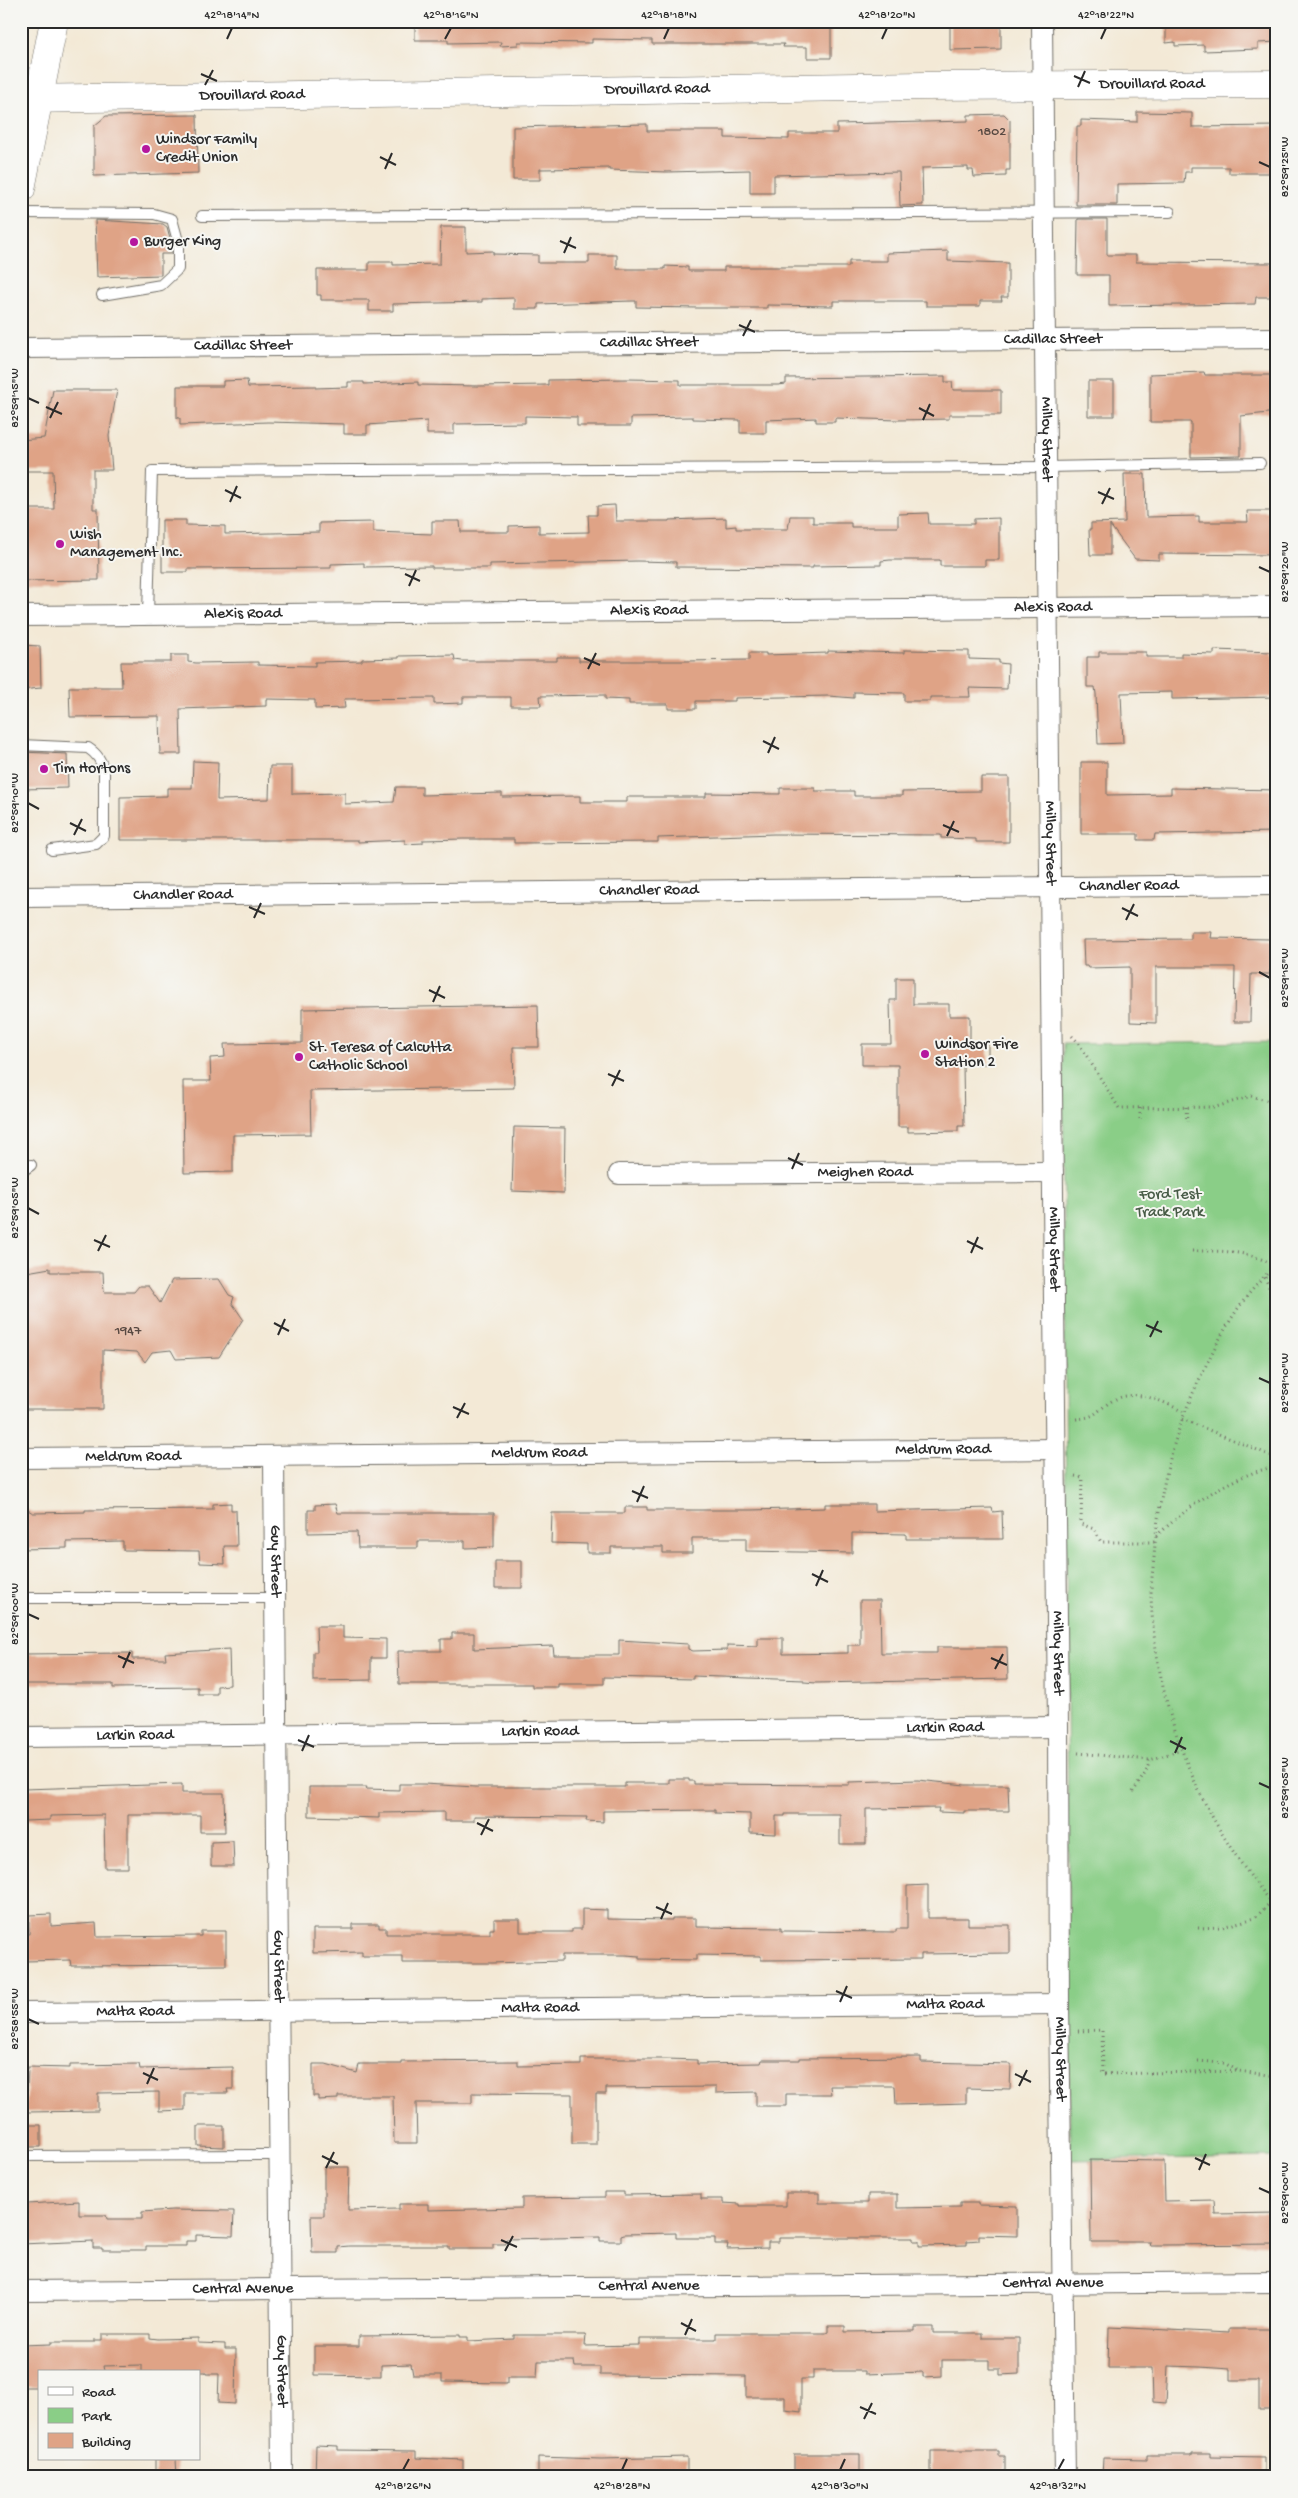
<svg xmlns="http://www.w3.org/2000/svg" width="1298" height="2498" font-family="'Gochi Hand',sans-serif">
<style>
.green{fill:#8ace87;stroke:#5a7c59}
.building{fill:#dfa386}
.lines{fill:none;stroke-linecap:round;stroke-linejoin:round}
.lane-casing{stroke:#716e67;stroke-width:12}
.street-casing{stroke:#716e67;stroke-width:22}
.secondary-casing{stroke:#716e67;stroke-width:29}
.path{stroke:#716e67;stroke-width:3;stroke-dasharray:1 4;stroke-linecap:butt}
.lane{stroke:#fff;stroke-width:10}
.street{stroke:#fff;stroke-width:20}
.secondary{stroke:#fff;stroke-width:28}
.ticks{fill:none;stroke:#2b2b2b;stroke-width:2}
.poi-dot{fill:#b5179e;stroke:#f6f6f2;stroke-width:2}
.labels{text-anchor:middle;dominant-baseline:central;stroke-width:4;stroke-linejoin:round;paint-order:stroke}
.number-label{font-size:14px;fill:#584942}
.street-label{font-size:16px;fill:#2b2b2b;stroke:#f6f6f2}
.poi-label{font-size:16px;fill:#2b2b2b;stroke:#f6f6f2;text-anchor:start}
.park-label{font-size:16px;fill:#485c47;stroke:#f6f6f2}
.neatline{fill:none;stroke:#2b2b2b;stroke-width:2}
.ticks-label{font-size:12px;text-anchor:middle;fill:#2b2b2b}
</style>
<rect width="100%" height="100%" fill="#f6f6f2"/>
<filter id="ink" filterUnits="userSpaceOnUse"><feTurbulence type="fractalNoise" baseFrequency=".02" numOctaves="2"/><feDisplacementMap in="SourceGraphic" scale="10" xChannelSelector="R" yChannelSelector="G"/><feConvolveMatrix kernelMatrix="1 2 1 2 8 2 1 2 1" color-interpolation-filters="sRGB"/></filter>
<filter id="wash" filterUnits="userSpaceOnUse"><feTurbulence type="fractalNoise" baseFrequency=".0096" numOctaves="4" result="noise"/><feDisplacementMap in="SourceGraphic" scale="20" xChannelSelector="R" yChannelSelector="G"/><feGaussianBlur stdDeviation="1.12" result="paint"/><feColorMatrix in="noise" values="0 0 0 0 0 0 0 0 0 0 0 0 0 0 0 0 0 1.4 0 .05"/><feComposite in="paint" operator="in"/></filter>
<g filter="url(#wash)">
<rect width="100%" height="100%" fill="#f3e9d6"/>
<path class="green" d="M1277,1042V2157L1070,2160L1063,1044Z"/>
<g id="blocks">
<path class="building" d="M415,21H831V58H807V47H783L784,44H652V40L592,39V43L518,42V45L500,46L501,42L448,43V40H415Z
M950,21H1001V49L950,50Z
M1166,21H1277V42L1258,43V49L1204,51V45L1175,46V42L1166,43Z
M1137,112L1192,113V127L1277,126V173H1229V167H1191V172H1185L1184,183L1117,184V205H1076L1077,126H1081V120L1137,122Z
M1004,114L1010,120V170H1006V176L974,177L973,170H968V167L922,168L923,205L900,206L899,172L774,175V193H750V170L667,172L609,170V168L540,169V180H513V127L647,124V131H725V138L789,139V133H837V124L968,121V115Z
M197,115L198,173L94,176V126L106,116Z
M1078,219H1107V255H1136V262L1277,263V297H1256L1255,304L1109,306V275H1077Z
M95,220L163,224L167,227L171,242V254H161V275L97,277Z
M441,227H466V252L493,251V254L538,255V263H589V255H617V269H665V266L688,267V271H724V267H849V261H887V253L948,251V261L1008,263V297H1001L1002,301H980V306H926V301H833V306L767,305V308H698L636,307V301H632L538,304V309H514V298L482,299V302L393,304V311H369V300H321V295H317V270H369V262H393V265L440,264Z
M1204,372L1205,375H1277V412L1241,416V456L1191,457V422H1150V374Z
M945,376V382H952L953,390H1001V415H949V419L898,420L835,418V422H816V418L766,420V433H740V420L693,419V417L631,418V426H577V417L525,416V423L454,424V434H427V421L367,425V434H344V424L268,422L180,425V418H177V386H223V381L247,380L248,387L315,386V388L348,387V382H364V384L418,382V385L478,386L548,385V380L629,379L680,380V385H778L786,384V378Z
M1088,381H1114V416H1088Z
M53,390H117L109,436L112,470H93V509H98L99,580L21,581V509H54L53,471H21V440L44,438Z
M1124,474H1145L1146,517L1199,516V522H1248L1247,511H1277V555L1159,554V560L1135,559L1110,525V555H1090L1089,529H1091V523L1125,522Z
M615,505L616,521H669V520L726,518V527L736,526V529H788L790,516H813V523H851V527H898V514L928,513L929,524H974V519L999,518V560H985V566H940V560H890L881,561V565L813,566V568L676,567V562L638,561L490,564V568H432V566L364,567V563L331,564V568L188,569V572H162V520H186V525L225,526V534L319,532V523L373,522V532L432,534V521H460L461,532H509V526L539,525V533L589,532L588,515H597V506Z
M21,645L40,646L41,688L21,690Z
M904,650L969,651V659L999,660V663L1008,664L1007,689L969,688L970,697H930V701H904V693L854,692V698L829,696L735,698V701H696V709H668V704H629V700L605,699V695L540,696L541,706H511V697H463V703L434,704V698L344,699L345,708L315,709V700L266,699V706L180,709L181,754H160L159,716L70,717L69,687H122L121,662H171V655H188V662L196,663L258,662V665L315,666V662L362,661V659L399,658V656L454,655L455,660L462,661H557V657H579V661H686L749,660V653H766V655L828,653V651L904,653Z
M1214,650L1273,652V657H1277V697L1172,699V692L1121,693L1123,743L1098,744L1096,694L1095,687H1087V657H1099V652H1146V657H1181V653L1214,654Z
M21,752L67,754L68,788L21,789Z
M193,761L218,762L217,800L269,799L270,766H292V794L345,793V804L394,802L396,787H422V795L502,793V797L580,796V802H627V797H706V793L780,794V788H815V791H854V796H902V792L981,791V777H1009V842H976V839L941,838V835L774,834L658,838V842L514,843V839H463L423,840V843L405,844V840L358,842V840H120V797L167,796V788H192Z
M1081,762H1107V795L1171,794V788L1277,790V832L1155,834L1154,840H1138V834H1081Z
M1191,932H1212L1211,938L1271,939V941H1277V970H1270V974H1251L1250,1022H1234L1235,967H1156V1023L1130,1022V967L1088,968L1087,966H1084L1083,940L1191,939Z
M896,978H913V1004H949V1016H970V1043H988V1064H963L964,1126H958V1131L908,1132V1127H898V1065H862V1044H891L890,1000H896Z
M538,1005L539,1047H513L514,1088L310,1091L311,1134L233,1135V1172L184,1173L183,1081H211L210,1058L225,1057L224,1044L302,1043V1009Z
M514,1127L565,1128L564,1193L512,1191Z
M50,1268V1272H103L104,1292H134L139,1286H148L160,1303L172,1280L219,1279L229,1295L234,1297L232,1303L243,1319L219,1357L176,1359L171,1350L152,1352L145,1362L137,1352L103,1350V1409H21V1273Z
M231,1503V1510H236L237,1546H224L225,1564L200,1563L199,1551L123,1550V1541L67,1542V1548L21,1549V1506L33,1513L85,1512V1510L213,1509V1504Z
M335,1504L338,1513H494V1547L465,1548V1541H418V1548H358L357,1532L308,1533V1510H315V1505Z
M825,1504H874V1511L992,1508L993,1512L1002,1511L1003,1539H906V1534L852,1533V1553L746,1551V1538H692V1553H663V1547H611V1553H587V1544L551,1543L552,1513H625V1507H647V1510H751L825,1508Z
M495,1561H522V1588H495Z
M860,1600H880L881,1653H937V1647H1007L1008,1679L816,1683L804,1682V1680L693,1676V1679L604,1677V1684H558V1687H532V1684H399L398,1651H441V1639H452V1633H474V1649L553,1646L554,1655H619V1640L688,1644V1649L693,1651L727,1650V1645L758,1646V1638H783V1654L848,1653V1645H860Z
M316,1626H343V1638L386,1639V1658H371V1680L313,1681V1652H317Z
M229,1649L230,1685L217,1686V1694H198V1687L113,1688V1684H21V1654L132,1653V1659H166L165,1653Z
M669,1779H689V1781H694V1784L849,1785V1782L918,1780L965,1785H1008L1009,1811H964V1813L938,1812L939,1808L866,1809V1844H840V1814H785V1816H776V1834L750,1833V1814L715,1813V1810L603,1811V1822L586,1821L587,1817L474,1816V1821H444V1812L379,1813V1818L309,1816V1787H367L366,1789L399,1790V1784H424L475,1787H625V1783H669Z
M182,1784V1793H224L225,1832H200V1815H128V1868H105L104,1815L50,1816V1820L25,1821L24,1789Z
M233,1841L234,1866H211V1842Z
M928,1885V1918H968V1925H1010V1953L921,1954V1959L761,1960V1956L696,1955V1960L639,1959V1956L626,1955H562V1961L491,1963H402V1956H362V1952L313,1953V1929H353V1924H379V1928H386V1934H490V1929H494V1919H520V1932H572V1929H582V1909L607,1910V1919L672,1920V1918H696V1927L781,1928V1931H786L896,1932V1929H907V1886Z
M51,1914V1926L96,1923L97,1937L201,1936V1931H226V1965L71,1966L70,1960L25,1961L24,1934H29V1915Z
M921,2057V2062L1011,2064L1010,2089L966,2088V2103L896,2105L895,2086H830L831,2094H786V2106H756V2092L716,2093V2087L606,2088V2094H596V2144H572V2094L472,2093V2103H416L417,2143H394L393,2096H338V2099L318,2100V2096H313V2064H326L357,2073L359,2064H402V2062L518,2061V2066L581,2065V2059H667L697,2060V2064L761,2063L762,2060H800V2058Z
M139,2064L140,2069L233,2067V2089H227L228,2093H185V2110L159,2111V2092L98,2093V2111L26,2112L28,2067L70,2068V2065Z
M21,2125H41V2147H21Z
M198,2126H224V2147L198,2146Z
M1090,2160L1164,2161L1165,2201L1214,2200L1215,2214L1277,2213V2244L1162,2245H1149L1150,2242H1091Z
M324,2167H349L348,2210L399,2209V2204H428V2210L522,2208V2198L605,2197V2192H624V2195L701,2194V2199H723V2203L740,2204V2206H786V2193H819V2203H868V2194H897V2208L960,2207V2203H978V2205L1017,2206V2236L979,2235V2240L967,2241V2245L919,2246V2241H913V2238H779V2242H768V2248L727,2249L728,2244H715V2238H676V2233L624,2234L621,2235V2241H600V2237L506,2239V2244H493V2249H449V2246H349L338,2247V2253H312L311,2216H324Z
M79,2201V2215H106L107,2219H142V2212L172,2210L234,2211L233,2236L196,2235V2241H186V2246H146V2250H102V2248H93V2241L21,2244V2208H27V2204Z
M828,2326H845V2332L915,2331V2327H933V2333H982V2338H1019V2374L1000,2375V2369H989V2360H942V2376L923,2377V2372L865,2374V2371H813V2379H801V2412L785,2410V2397H746V2376L600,2375V2367H575L574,2361H538L537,2377H507V2383L442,2382V2375H413L411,2364L381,2365V2376L314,2375V2346H359V2336L460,2335V2337H468V2341L514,2339V2335H586L585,2346L639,2345V2339H716V2333H826L828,2332Z
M1109,2327L1229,2333V2329H1277V2410H1259V2380H1230V2369L1200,2367L1168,2366L1166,2403L1153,2402L1152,2368H1108Z
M102,2334H150V2338L158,2339L198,2338V2343L225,2344V2349H236L235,2404L218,2403L219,2374H206V2372H142V2365L103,2366L104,2371L39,2372V2387H21V2345L51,2344V2342H94V2340H102Z
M316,2445L338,2446V2450L416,2451V2458L463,2460V2477H315Z
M931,2451H999V2456H1005V2477H931Z
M1192,2453H1210V2457L1264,2458V2477H1102L1103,2458L1147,2459V2455H1192Z
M794,2454H860V2477H794Z
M538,2457L601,2459L687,2457V2477H538Z
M155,2459H176L177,2477H155Z"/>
</g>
</g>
<g filter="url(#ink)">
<use href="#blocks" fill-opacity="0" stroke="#716e67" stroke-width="1"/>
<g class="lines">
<g class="lane-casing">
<path id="lane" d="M21,213L154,214L172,219L178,241V269L161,285L102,295
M202,216L1170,212
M148,615L152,471L1046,467L1260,463
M21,745L88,748C97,754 101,760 104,771V836L96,844L52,850
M21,1172L31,1165
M21,1598H275
M21,2156L279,2155"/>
</g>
<g class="street-casing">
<g id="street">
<path id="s1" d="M1042,21L1058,1727L1059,2004L1065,2477"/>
<path id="s2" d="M21,348L1277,338"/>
<path id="s3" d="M21,616L1277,606"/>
<path id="s4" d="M21,897L1277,885"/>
<path id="s5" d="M619,1174L1053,1172"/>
<path id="s6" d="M274,1456L282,2477"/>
<path id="s7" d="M21,1458L1055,1449"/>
<path id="s8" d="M21,1737L1058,1727"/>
<path id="s9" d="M21,2013L1059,2004"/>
<path id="s10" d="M21,2291L1277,2282"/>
</g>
</g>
<g class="secondary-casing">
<g id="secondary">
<path id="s11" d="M21,99L924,86L1277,84"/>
<path d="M21,189L54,21"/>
</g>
</g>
<path class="path" d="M1072,1036L1078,1042L1119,1108L1216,1107L1251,1096L1277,1103
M1186,1107L1187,1122
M1140,1108V1123
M1192,1251C1225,1251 1244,1250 1275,1265
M1277,1263C1266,1275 1254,1287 1244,1300C1222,1330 1205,1366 1190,1400C1169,1450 1158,1502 1154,1557C1153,1570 1151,1582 1151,1595C1155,1709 1200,1823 1277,1908
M1265,1277L1274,1300L1277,1324
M1076,1419C1097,1417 1094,1413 1110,1402C1134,1387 1164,1401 1185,1413
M1182,1419L1277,1458
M1274,1457L1277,1451
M1075,1476L1082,1477L1081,1524L1094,1529L1101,1542H1155
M1156,1536C1195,1502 1225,1478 1277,1466
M1078,1753L1150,1760L1181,1750
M1133,1792L1146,1772L1150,1760
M1198,1928L1222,1927L1255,1918L1271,1902
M1078,2031L1102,2030L1103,2074L1238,2071L1277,2076
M1198,2061L1224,2063L1237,2070"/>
<use href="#lane" class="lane"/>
<use href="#street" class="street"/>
<use href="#secondary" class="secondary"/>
</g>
</g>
<path class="ticks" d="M227,39L232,28M445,39L451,28M664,39L669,28M882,39L887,28M1101,39L1106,28M201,74L217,81M1074,76L1090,83M205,85L213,70M1078,87L1085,71M380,157L396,165M1259,162L1270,167M385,169L392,153M560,241L576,248M564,253L571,237M739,325L755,332M743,336L751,320M28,398L39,403M46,407L62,414M919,408L934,416M50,418L58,402M923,420L930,404M225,490L241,498M1098,492L1114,499M230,502L237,486M1102,504L1110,488M1259,567L1270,572M405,574L420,581M409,586L416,570M584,658L600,665M588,669L596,653M763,741L779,749M768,753L775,737M28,803L39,809M70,823L86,831M943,825L959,832M74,835L82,819M947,836L954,821M249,907L265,914M1122,908L1138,916M254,918L261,903M1126,920L1134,904M1259,972L1270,978M429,990L445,998M433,1002L440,986M608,1074L624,1081M612,1086L620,1070M788,1158L803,1165M792,1169L799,1153M28,1208L39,1214M94,1240L110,1247M967,1241L983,1249M98,1251L106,1235M971,1253L978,1237M274,1323L289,1331M1146,1325L1162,1332M278,1335L285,1319M1150,1337L1158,1321M1259,1378L1270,1383M453,1407L469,1414M457,1418L465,1403M632,1491L648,1498M637,1502L644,1486M812,1574L828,1582M816,1586L823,1570M28,1614L39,1619M118,1656L134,1663M991,1658L1007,1665M123,1668L130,1652M995,1669L1003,1654M298,1740L314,1747M1170,1741L1186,1749M302,1751L309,1735M1175,1753L1182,1737M1259,1783L1270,1788M477,1823L493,1831M481,1835L489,1819M656,1907L672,1914M661,1919L668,1903M836,1991L852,1998M840,2002L847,1986M28,2019L39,2024M143,2073L158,2080M1015,2074L1031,2082M147,2084L154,2068M1019,2086L1027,2070M322,2156L338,2164M1195,2158L1210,2165M326,2168L334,2152M1199,2170L1206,2154M1259,2188L1270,2193M501,2240L517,2247M505,2251L513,2236M681,2323L696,2331M685,2335L692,2319M860,2407L876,2414M864,2419L872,2403M403,2470L409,2459M622,2470L627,2459M840,2470L845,2459M1058,2470L1064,2459"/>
<g class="poi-dot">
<circle cx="146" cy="149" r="5"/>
<circle cx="134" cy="242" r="5"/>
<circle cx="60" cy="544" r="5"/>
<circle cx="44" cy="769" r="5"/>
<circle cx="925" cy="1054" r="5"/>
<circle cx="299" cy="1057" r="5"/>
</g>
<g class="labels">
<g class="number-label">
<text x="992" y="132">1802</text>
<text x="128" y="1331">1947</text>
</g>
<g class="street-label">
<text stroke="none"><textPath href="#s11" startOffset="1131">Drouillard Road</textPath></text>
<text stroke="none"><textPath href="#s11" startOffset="636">Drouillard Road</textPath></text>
<text stroke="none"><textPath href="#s11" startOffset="231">Drouillard Road</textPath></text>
<text stroke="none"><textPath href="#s2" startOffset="1032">Cadillac Street</textPath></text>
<text stroke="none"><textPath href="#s2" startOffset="628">Cadillac Street</textPath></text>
<text stroke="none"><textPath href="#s2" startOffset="222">Cadillac Street</textPath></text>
<text stroke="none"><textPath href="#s1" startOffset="418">Milloy Street</textPath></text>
<text stroke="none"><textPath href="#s3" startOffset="1032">Alexis Road</textPath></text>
<text stroke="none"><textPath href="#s3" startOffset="628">Alexis Road</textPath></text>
<text stroke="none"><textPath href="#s3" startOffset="222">Alexis Road</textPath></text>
<text stroke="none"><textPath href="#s1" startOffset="822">Milloy Street</textPath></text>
<text stroke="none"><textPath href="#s4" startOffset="1108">Chandler Road</textPath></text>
<text stroke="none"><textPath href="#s4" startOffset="628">Chandler Road</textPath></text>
<text stroke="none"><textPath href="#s4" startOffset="162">Chandler Road</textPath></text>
<text stroke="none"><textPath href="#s5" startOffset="246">Meighen Road</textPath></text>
<text stroke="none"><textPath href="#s1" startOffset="1228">Milloy Street</textPath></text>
<text stroke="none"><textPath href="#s7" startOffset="922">Meldrum Road</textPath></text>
<text stroke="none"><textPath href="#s7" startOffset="518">Meldrum Road</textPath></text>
<text stroke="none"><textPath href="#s7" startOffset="112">Meldrum Road</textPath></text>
<text stroke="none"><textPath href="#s6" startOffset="105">Guy Street</textPath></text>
<text stroke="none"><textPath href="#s1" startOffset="1632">Milloy Street</textPath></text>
<text stroke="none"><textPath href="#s8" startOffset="924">Larkin Road</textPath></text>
<text stroke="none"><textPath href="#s8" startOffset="519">Larkin Road</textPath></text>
<text stroke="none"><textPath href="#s8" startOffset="114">Larkin Road</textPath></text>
<text stroke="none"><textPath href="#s6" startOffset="510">Guy Street</textPath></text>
<text stroke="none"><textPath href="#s9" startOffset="924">Malta Road</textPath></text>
<text stroke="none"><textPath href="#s9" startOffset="519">Malta Road</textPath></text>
<text stroke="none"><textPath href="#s9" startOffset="114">Malta Road</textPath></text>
<text stroke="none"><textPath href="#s1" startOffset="2038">Milloy Street</textPath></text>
<text stroke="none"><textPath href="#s10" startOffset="1032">Central Avenue</textPath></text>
<text stroke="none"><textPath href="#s10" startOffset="628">Central Avenue</textPath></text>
<text stroke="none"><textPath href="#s10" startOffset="222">Central Avenue</textPath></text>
<text stroke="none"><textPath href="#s6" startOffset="915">Guy Street</textPath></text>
</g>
<g class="poi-label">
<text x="156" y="140">Windsor Family<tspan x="156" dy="18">Credit Union</tspan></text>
<text x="144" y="242">Burger King</text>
<text x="70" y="535">Wish<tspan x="70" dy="18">Management Inc.</tspan></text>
<text x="54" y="769">Tim Hortons</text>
<text x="935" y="1045">Windsor Fire<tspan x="935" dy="18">Station 2</tspan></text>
<text x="309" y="1048">St. Teresa of Calcutta<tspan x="309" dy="18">Catholic School</tspan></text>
</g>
<g class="park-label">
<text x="1170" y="1195">Ford Test<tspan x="1170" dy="18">Track Park</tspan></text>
</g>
</g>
<rect width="1298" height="2498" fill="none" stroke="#f6f6f2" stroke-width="55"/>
<rect x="38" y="2370" width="162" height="90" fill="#f6f6f2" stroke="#a5a5a2"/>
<rect x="48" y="2387" width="25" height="8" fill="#ffffff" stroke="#a5a5a2"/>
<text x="82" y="2396" font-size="15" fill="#2b2b2b">Road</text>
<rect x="48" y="2408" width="25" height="15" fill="#8ace87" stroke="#a5a5a2"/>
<text x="82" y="2420" font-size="15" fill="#2b2b2b">Park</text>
<rect x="48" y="2433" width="25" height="15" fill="#dfa386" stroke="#a5a5a2"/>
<text x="82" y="2446" font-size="15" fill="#2b2b2b">Building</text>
<rect x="28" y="28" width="1242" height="2442" class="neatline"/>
<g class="ticks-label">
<text x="232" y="18">42°18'14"N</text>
<text x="451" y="18">42°18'16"N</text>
<text x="669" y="18">42°18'18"N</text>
<text x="887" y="18">42°18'20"N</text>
<text x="1106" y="18">42°18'22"N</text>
<text transform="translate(1284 167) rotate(-90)" y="4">82°59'25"W</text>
<text transform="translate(14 398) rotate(-90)" y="4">82°59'15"W</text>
<text transform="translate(1284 572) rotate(-90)" y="4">82°59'20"W</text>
<text transform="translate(14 803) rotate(-90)" y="4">82°59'10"W</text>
<text transform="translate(1284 978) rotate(-90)" y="4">82°59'15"W</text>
<text transform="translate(14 1208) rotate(-90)" y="4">82°59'05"W</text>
<text transform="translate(1284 1383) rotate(-90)" y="4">82°59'10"W</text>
<text transform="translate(14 1614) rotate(-90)" y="4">82°59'00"W</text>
<text transform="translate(1284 1788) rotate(-90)" y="4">82°59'05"W</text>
<text transform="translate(14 2019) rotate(-90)" y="4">82°58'55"W</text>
<text transform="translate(1284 2193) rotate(-90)" y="4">82°59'00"W</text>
<text x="403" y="2489">42°18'26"N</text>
<text x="622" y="2489">42°18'28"N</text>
<text x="840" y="2489">42°18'30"N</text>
<text x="1058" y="2489">42°18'32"N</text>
</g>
</svg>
